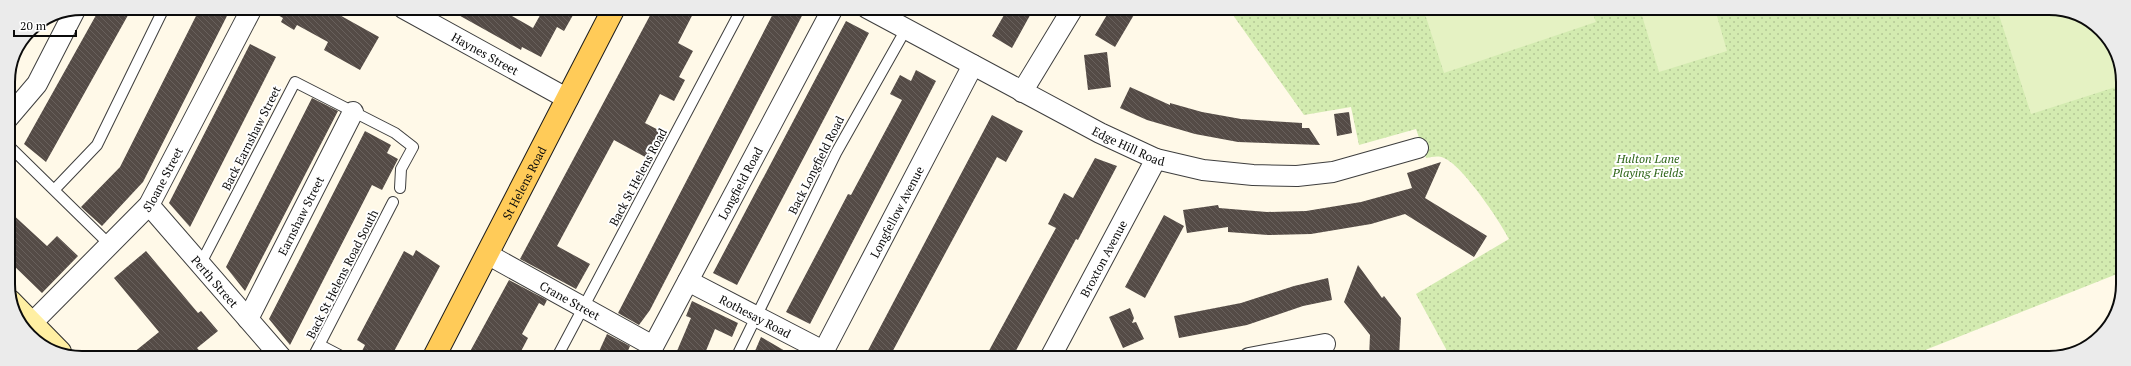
<svg xmlns="http://www.w3.org/2000/svg" width="2131" height="366" font-family="'PT Serif',serif">
<style>
.park{fill:url(#park-dots)}
.pitch{fill:#e5f2c3}
.building{fill:url(#building-back-hatch)}
.lines{fill:none;stroke-linecap:round;stroke-linejoin:round}
.lane-casing{stroke:#3e3e3e;stroke-width:12}
.street-casing{stroke:#3e3e3e;stroke-width:22}
.secondary-casing{stroke:#2d2d2d;stroke-width:24}
.primary-casing{stroke:#1c1c1c;stroke-width:24}
.lane{stroke:#fff;stroke-width:10}
.street{stroke:#fff;stroke-width:20}
.secondary{stroke:#ffefa3;stroke-width:22}
.primary{stroke:#ffcb58;stroke-width:22}
.labels{text-anchor:middle;dominant-baseline:central;stroke-width:4;stroke-linejoin:round;paint-order:stroke}
.street-label{font-size:12px;fill:#0b0b0b;stroke:#fff}
.park-label{font-size:12px;font-style:italic;fill:#2d6518;stroke:#fff}
.rim{fill:none;stroke:#0b0b0b;stroke-width:2}
</style>
<defs>
<pattern id="park-dots" width="8" height="8" patternUnits="userSpaceOnUse"><rect width="8" height="8" fill="#d3ebb0"/><path d="M2 2h.1M6 6h.1" fill="none" stroke="#b4c896" stroke-width="1.8" stroke-linecap="round"/></pattern>
<pattern id="building-back-hatch" width="6" height="6" patternUnits="userSpaceOnUse"><rect width="6" height="6" fill="#544b46"/><path d="M-1 5l2 2M0 0l6 6M5-1l2 2" fill="none" stroke="#68605c"/></pattern>
</defs>
<rect width="100%" height="100%" fill="#fff9e8"/>
<path class="park" d="M1228,8L2059,9L2101,30L2122,68V272L1905,358H1451L1416,294L1509,239C1500,221 1463,166 1444,158C1438,155 1432,157 1426,158L1416,129L1359,145L1351,107L1304,115Z"/>
<path class="pitch" d="M1423,8L1591,9L1596,22L1444,73Z
M1640,9H1715L1727,51L1659,72Z
M1997,9H2059L2101,30L2122,68V85L2031,114Z"/>
<path class="building" d="M100,8H132L46,162L24,144Z
M200,8H231L143,182L102,226L81,207L120,167Z
M265,8H327L379,37L360,70L324,50L328,42L297,25L294,30L281,22L283,18Z
M446,8H498L533,28L544,8H577L564,31L557,27L541,57L522,47L521,50Z
M654,8H696L678,43L693,51L679,77L685,80L674,101L660,94L645,123L666,134L658,149L653,146L647,158L614,140L557,246L590,264L576,289L520,259Z
M776,8H806L650,310L639,325L618,313Z
M1008,8H1034L1012,48L992,36Z
M1111,8H1138L1115,47L1095,35Z
M846,21L869,33L737,285L713,273Z
M250,44L276,57L190,227L169,203Z
M1107,52L1111,87L1088,90L1084,55Z
M916,70L936,81L810,324L786,312L848,194L851,195L902,100L890,94L900,75L911,81Z
M1130,87L1170,105V103L1202,112L1241,119L1302,123V128H1309L1320,145L1238,142L1195,134L1147,120L1120,108Z
M312,98L338,111L245,291L226,267Z
M1349,112L1352,133L1337,136L1334,114Z
M992,115L1023,131L1006,162L997,157L889,358H864Z
M365,131L391,145L387,153L398,159L382,190L372,185L290,345L269,319Z
M1095,158L1117,166L1078,240L1076,239L1012,358H985L1056,228L1048,224L1064,193L1073,198Z
M1441,162L1425,198L1487,236L1474,257L1405,214L1371,224L1311,234L1268,235L1228,232V227L1187,233L1183,210L1218,205L1219,208L1267,212L1306,211L1361,202L1412,188L1407,173Z
M9,211L47,246L57,236L78,256L42,293L10,262Z
M1164,215L1184,226L1145,298L1125,287Z
M416,250L440,266L391,357H375L362,351L365,345L357,340L404,251L413,256Z
M146,251L198,313L201,311L218,331L197,348L205,357H128L159,332L114,278Z
M1358,265L1382,298L1384,296L1401,318L1399,358H1369L1370,335L1344,302Z
M1328,278L1332,300L1303,306L1247,325L1179,338L1174,316L1241,303L1294,286Z
M509,280L547,300L544,306L539,303L522,334L528,338L518,357H467Z
M692,301L738,323L732,337L715,329L703,358H674L691,318L686,316Z
M1130,308L1134,318L1132,323L1136,322L1144,339L1123,348L1109,317Z
M607,334L630,346L625,358H596Z
M761,337L797,358H752Z"/>
<g class="lines">
<g class="lane-casing">
<path id="lane" d="M9,146L110,245
M55,189L97,145L164,8
M200,265L295,82L395,133L413,147L401,169L400,188
M320,345L343,357
M313,357L393,202
M557,357L742,8
M736,358L836,153L906,29"/>
</g>
<g class="street-casing">
<g id="street">
<path id="s1" d="M403,8L568,99"/>
<path id="s2" d="M867,8L1100,133L1156,159L1203,170L1253,175L1297,176L1333,172L1418,148"/>
<path d="M1022,92L1073,8"/>
<path d="M8,118L37,84L75,10"/>
<path id="s3" d="M149,205L281,357"/>
<path id="s4" d="M487,254L653,346"/>
<path id="s5" d="M688,281L823,351"/>
<path id="s6" d="M248,319L353,112"/>
<path id="s7" d="M33,322L149,205L252,8"/>
<path id="s8" d="M647,358L833,8"/>
<path id="s9" d="M820,358L973,65"/>
<path id="s10" d="M1050,358L1156,159"/>
<path d="M1249,358L1325,344"/>
</g>
</g>
<g class="secondary-casing">
<path id="secondary" d="M10,301L60,352"/>
</g>
<g class="primary-casing">
<g id="primary">
<path id="s11" d="M434,357L614,8"/>
</g>
</g>
<use href="#lane" class="lane"/>
<use href="#street" class="street"/>
<use href="#secondary" class="secondary"/>
<use href="#primary" class="primary"/>
</g>
<g class="labels">
<g class="street-label">
<text stroke="none"><textPath href="#s1" startOffset="94">Haynes Street</textPath></text>
<text transform="translate(251 138) rotate(-63)">Back Earnshaw Street</text>
<text stroke="none"><textPath href="#s2" startOffset="296">Edge Hill Road</textPath></text>
<text transform="translate(816 165) rotate(-63)">Back Longfield Road</text>
<text transform="translate(638 177) rotate(-62)">Back St Helens Road</text>
<text stroke="none"><textPath href="#s7" startOffset="194">Sloane Street</textPath></text>
<text stroke="none"><textPath href="#s11" startOffset="196">St Helens Road</textPath></text>
<text stroke="none"><textPath href="#s8" startOffset="198">Longfield Road</textPath></text>
<text stroke="none"><textPath href="#s9" startOffset="165">Longfellow Avenue</textPath></text>
<text stroke="none"><textPath href="#s6" startOffset="116">Earnshaw Street</textPath></text>
<text stroke="none"><textPath href="#s10" startOffset="113">Broxton Avenue</textPath></text>
<text transform="translate(342 274) rotate(-63)">Back St Helens Road South</text>
<text stroke="none"><textPath href="#s3" startOffset="101">Perth Street</textPath></text>
<text stroke="none"><textPath href="#s4" startOffset="95">Crane Street</textPath></text>
<text stroke="none"><textPath href="#s5" startOffset="76">Rothesay Road</textPath></text>
</g>
<g class="park-label">
<text x="1648" y="158">Hulton Lane<tspan x="1648" dy="14">Playing Fields</tspan></text>
</g>
</g>
<path d="M0 0H2131V366H0ZM82 15H2049A67 67 0 0 1 2116 82V284A67 67 0 0 1 2049 351H82A67 67 0 0 1 15 284V82A67 67 0 0 1 82 15Z" fill="#ebebeb" fill-rule="evenodd"/>
<path class="rim" d="M82 15H2049A67 67 0 0 1 2116 82V284A67 67 0 0 1 2049 351H82A67 67 0 0 1 15 284V82A67 67 0 0 1 82 15Z"/>
<path d="M14 30v6h62v-6" fill="none" stroke="#0b0b0b" stroke-width="2"/>
<text x="20" y="30" font-size="12" fill="#0b0b0b" stroke="#ffffff" stroke-width="3" paint-order="stroke">20 m</text>
</svg>
